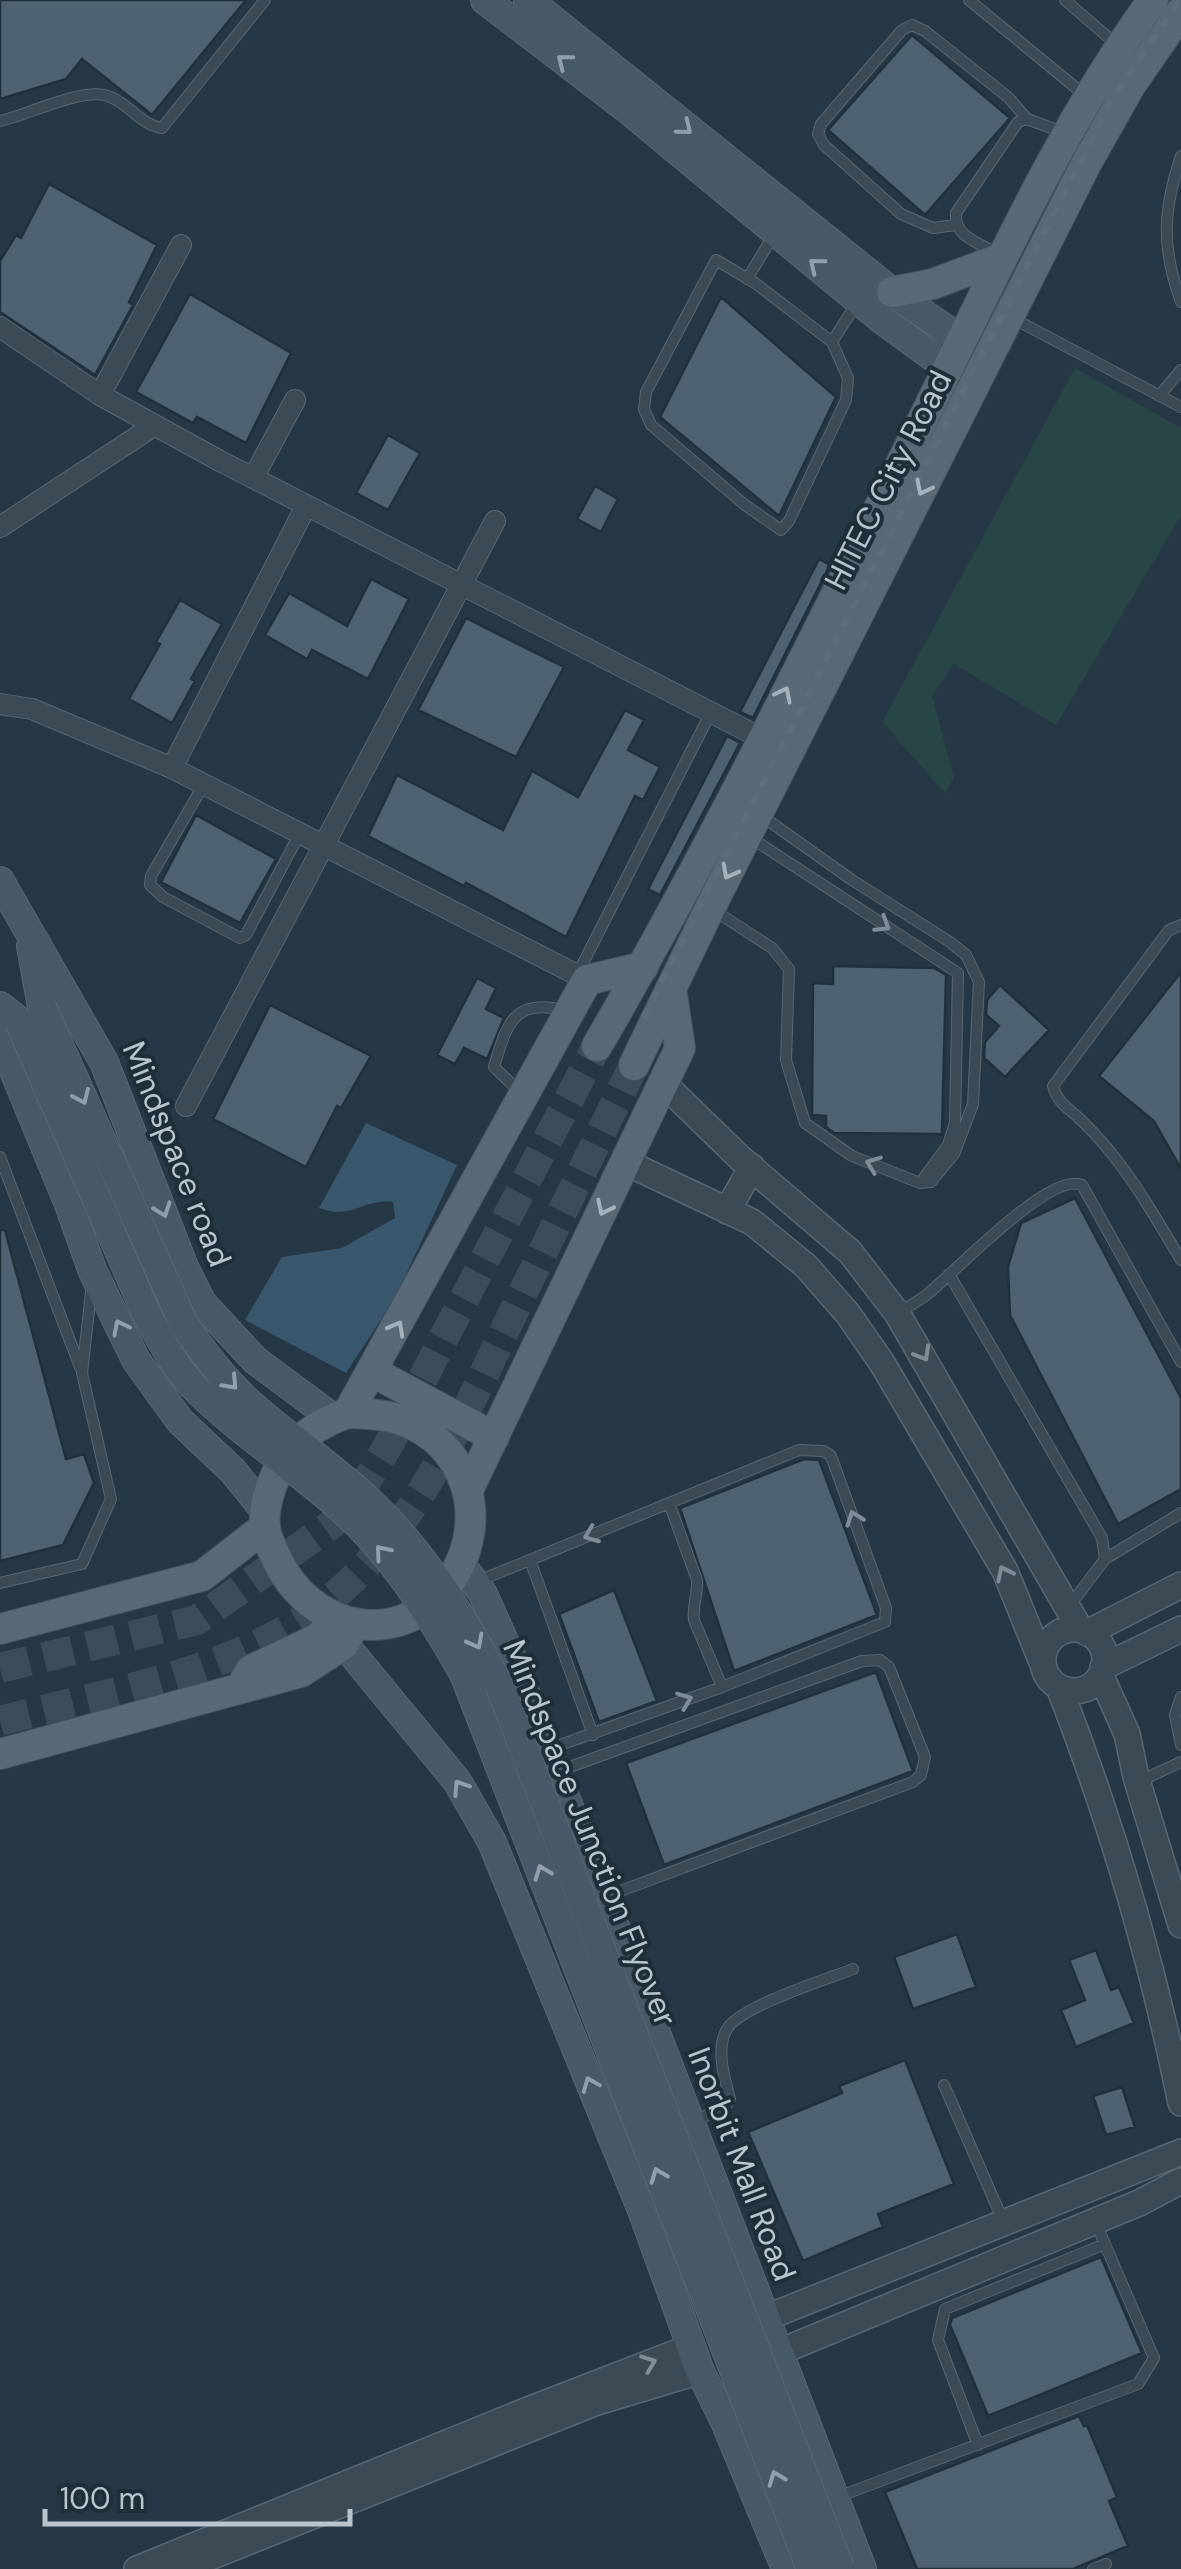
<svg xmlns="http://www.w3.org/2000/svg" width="1181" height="2569" font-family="'DM Sans',sans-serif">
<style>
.green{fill:#284645}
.water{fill:#39576d}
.building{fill:#4f6271;stroke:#21313c;stroke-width:2.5}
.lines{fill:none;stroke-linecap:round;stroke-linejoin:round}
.primary-tunnel{stroke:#3c4d5a;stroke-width:30;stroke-dasharray:30 15;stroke-linecap:butt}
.service-casing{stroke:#596772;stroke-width:12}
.minor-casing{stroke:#596772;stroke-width:22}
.tertiary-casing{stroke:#596772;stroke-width:28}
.secondary-casing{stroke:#596772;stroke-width:30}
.primary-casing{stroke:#44535e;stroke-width:32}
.service{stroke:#3b4a55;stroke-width:10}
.minor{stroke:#3b4a55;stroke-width:20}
.tertiary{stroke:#3b4a55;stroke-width:25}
.secondary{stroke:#485968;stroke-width:28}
.primary{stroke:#596975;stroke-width:30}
.rail{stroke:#5c6e7c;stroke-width:6;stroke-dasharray:10 10;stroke-linecap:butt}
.secondary-bridge-casing{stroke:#596772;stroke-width:30;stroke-linecap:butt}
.secondary-bridge{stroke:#485968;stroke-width:28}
.oneway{stroke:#919faa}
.oneway2{stroke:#a5b2bc}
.oneway3{stroke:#808d98}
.labels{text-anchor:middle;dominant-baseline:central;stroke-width:8;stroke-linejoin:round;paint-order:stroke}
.street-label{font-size:32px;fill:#b8c4ce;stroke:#1f2f3a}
</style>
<rect width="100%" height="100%" fill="#263846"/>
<path class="green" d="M1075,368L1181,428V516L1056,725L954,664L932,695L954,778L945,793L882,722Z"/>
<path class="water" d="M366,1123L457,1165L395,1298L346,1373L245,1320L282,1257L342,1248L395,1218L393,1202C362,1198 353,1221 319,1208Z"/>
<path class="building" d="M0,0H246L152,115L82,59L66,79L0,99Z
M912,35L1010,118L925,215L828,130Z
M49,184L157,245L129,302L133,305L95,375L0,312V261L16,235L21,238Z
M190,294L291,353L246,443L197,417L193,423L136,392Z
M721,297L836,397L779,516L660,417Z
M388,435L420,453L388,510L356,493Z
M595,486L618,499L601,532L577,519Z
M819,559L830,565L753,718L740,712Z
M371,579L409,599L368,679L312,650L307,659L265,635L289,593L347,626Z
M180,600L222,624L191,679L195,681L172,723L129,699L160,644L156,642Z
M466,618L564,667L516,757L418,710Z
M625,710L644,720L628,750L660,767L643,800L635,796L566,937L466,883L464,886L368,836L397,775L503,830L532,771L578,797Z
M727,736L740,743L660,895L648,889Z
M196,815L276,859L240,923L161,882Z
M833,966L934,968L946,975L942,1134L834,1133L826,1127V1116L812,1115L813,983L833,984Z
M1181,972V1169L1154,1121L1099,1076Z
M477,978L496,988L486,1009L504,1018L487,1059L464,1048L455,1064L437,1055Z
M1000,985L1049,1030L1005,1077L984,1058L985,1042L999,1026L986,1015L987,1000Z
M270,1005L371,1056L341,1108L337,1106L306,1167L213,1119Z
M1075,1198L1181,1398V1489L1118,1524L1010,1315L1008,1267L1021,1223Z
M0,1230H5L66,1459L84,1454L94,1483L63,1545L0,1561Z
M804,1459L819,1460L877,1615L734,1671L680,1508Z
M614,1590L657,1701L599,1722L559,1614Z
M876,1672L913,1771L664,1865L626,1763Z
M957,1934L976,1987L913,2009L894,1957Z
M1096,1950L1111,1990L1119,1987L1134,2023L1076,2047L1061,2010L1085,2000L1069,1960Z
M905,2060L954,2184L878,2214L883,2227L803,2261L748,2132L842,2093L839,2086Z
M1122,2087L1135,2127L1106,2135L1093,2096Z
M1101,2257L1142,2353L988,2416L950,2325L952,2318Z
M1079,2416L1084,2426L1087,2425L1117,2497L1109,2501L1128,2546L1073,2569H917L885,2492Z"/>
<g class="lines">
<path class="primary-tunnel" d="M0,1668L197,1620L332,1524C379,1475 408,1406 439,1347C492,1246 544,1146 597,1046
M0,1721C103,1693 218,1676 308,1616C412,1545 461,1420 514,1311C554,1229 594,1147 634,1065"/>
<g class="service-casing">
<path id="service" d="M969,0L1087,97
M1065,0L1117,45
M0,121C28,115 82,87 108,96C129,103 140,125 162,128L265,0
M1181,156C1163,210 1161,247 1181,302
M955,225L933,228L901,214L824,145L818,134L821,124L902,30L912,25L925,31L1009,98L1027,119
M996,253C978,242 954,237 956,213L1018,122L1027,119L1065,133
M716,260L755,283L832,342L848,378L846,400L789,521L781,530L745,505L651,425L644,409L646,392Z
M747,279L775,233
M1014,319L1181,407
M832,342L858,301
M1159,396L1181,370
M204,784L151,876L150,885L163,897L240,938L246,935L300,833
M759,814L852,880L950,942L966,955L979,982L973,1104L954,1154L931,1182L920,1183
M715,911L772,948L789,969L786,1060L805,1123L852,1156L920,1183L948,1145L955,1123L958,973L748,836
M1181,925L1169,930L1053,1086C1057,1103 1070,1109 1082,1121C1124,1161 1151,1210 1181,1260
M577,975L710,714
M519,1091L494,1067C507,1022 514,999 564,1010
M0,1157L80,1367
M949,1274L1102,1538L1105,1559L1068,1608
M898,1313C907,1307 917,1302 925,1296C954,1274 1049,1171 1082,1185L1181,1362
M669,1503L697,1580C698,1595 692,1606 694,1620L722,1687
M1105,1559L1181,1513
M530,1560L593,1735
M476,1582L799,1450L824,1451L831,1456L886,1608L885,1622L722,1687L549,1749
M0,1583L82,1564L111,1499L82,1373L92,1283
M1181,1697L1175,1715L1181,1745
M556,1772L862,1661L880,1660L889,1667L925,1757L921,1775L913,1782L607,1896
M1138,1782L1181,1762
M944,2085L1004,2223
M695,2121L726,2106L730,2099C725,2079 715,2049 727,2029C739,2007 827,1979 853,1969
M978,2445L938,2340L945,2309L1105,2244
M835,2498L1138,2384L1154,2358L1095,2221
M1093,2569L1106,2564"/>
</g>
<g class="minor-casing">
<path id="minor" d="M0,327L100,395L220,461L761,738
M100,395L181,245
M253,478L295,400
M0,527L155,425
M0,704L32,709L172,768L587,980
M172,768L306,506
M186,1106L495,521"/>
</g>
<g class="tertiary-casing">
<path id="tertiary" d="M663,1083L740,1158L850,1252L897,1313L1080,1629
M625,1162L752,1222L806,1266L848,1314L882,1363L1005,1571L1042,1662
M727,1211L752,1167
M1043 1660a31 31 0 1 1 62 0a31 31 0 1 1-62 0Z
M1087,1633L1181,1585
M1103,1667L1181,1629
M1101,1676L1127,1734L1136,1777L1181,1925
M1059,1687C1112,1823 1152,1960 1181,2103
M763,2319L1181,2152
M777,2353L1139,2203L1181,2181
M137,2569L528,2410L691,2347
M180,2569L597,2402L700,2371"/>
</g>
<g class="secondary-casing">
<path id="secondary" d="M485,0L626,108L881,319L948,368
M528,0L892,292L962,340
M0,881L104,1062L184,1267L202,1303L255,1360L333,1418
M31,946L42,1007
M0,1006L19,1021
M0,1037L68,1202L93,1272L136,1360L180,1421L233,1471L266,1512
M461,1564L483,1594L513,1661L862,2569
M344,1644L457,1781L492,1842L642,2210L700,2371L726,2424L786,2569"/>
</g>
<g class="primary-casing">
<path id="primary" d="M892,292L933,284L999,259
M597,1046C718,838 824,619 931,403C999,266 1062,124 1153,0
M634,1065L710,908L1086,164L1130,86L1181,12
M373,1372L494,1437
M348,1413C366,1414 384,1414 401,1420C467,1442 489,1518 454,1575C408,1654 308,1633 275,1555C271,1547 266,1536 265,1527C263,1507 271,1485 279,1468C293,1440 320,1422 348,1413Z
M348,1413L587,980L643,967
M468,1490L680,1048L671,988
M0,1629L202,1576L265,1527
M245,1680L251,1670L319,1638L330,1625
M0,1754L301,1672L344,1644L353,1626"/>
</g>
<use href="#service" class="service"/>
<use href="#minor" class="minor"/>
<use href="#tertiary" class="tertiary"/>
<use href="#secondary" class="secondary"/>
<use href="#primary" class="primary"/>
<path class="rail" d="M643,1018L1114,96L1180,0"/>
<g class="secondary-bridge-casing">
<path id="secondary-bridge" d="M42,1007L183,1322C201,1350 221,1376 245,1399C284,1435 330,1464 369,1501C426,1554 464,1619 500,1687L840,2569
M19,1021L147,1315C162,1342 176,1370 198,1391C251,1443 317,1480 368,1535C407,1577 436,1625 464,1674L811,2569"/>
</g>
<use href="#secondary-bridge" class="secondary-bridge"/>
</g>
<defs><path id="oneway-chevron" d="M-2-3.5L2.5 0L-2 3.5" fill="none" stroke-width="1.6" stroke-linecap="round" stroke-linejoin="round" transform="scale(2.5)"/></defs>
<g class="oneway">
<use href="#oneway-chevron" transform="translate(564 61) rotate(-142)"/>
<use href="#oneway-chevron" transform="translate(685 128) rotate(39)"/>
<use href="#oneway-chevron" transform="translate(816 265) rotate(-141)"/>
<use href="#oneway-chevron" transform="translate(82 1097) rotate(66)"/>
<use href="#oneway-chevron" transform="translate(163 1210) rotate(70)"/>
<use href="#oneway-chevron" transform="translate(120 1327) rotate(-117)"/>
<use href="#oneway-chevron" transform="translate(231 1383) rotate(47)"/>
<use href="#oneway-chevron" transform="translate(382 1552) rotate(-130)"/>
<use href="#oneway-chevron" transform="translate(476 1642) rotate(62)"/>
<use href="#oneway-chevron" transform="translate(460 1787) rotate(-123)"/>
<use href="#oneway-chevron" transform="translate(542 1872) rotate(-111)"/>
<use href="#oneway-chevron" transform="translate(590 2084) rotate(-112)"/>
<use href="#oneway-chevron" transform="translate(658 2175) rotate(-111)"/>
<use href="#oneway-chevron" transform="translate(776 2478) rotate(-111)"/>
</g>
<g class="oneway2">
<use href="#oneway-chevron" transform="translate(923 488) rotate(117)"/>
<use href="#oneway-chevron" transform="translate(784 694) rotate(-63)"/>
<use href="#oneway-chevron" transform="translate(729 872) rotate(118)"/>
<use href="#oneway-chevron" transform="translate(604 1208) rotate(116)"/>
<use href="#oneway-chevron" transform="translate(397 1328) rotate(-61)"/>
</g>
<g class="oneway3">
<use href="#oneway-chevron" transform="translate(883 925) rotate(32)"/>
<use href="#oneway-chevron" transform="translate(873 1164) rotate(-159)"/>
<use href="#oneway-chevron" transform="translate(923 1354) rotate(60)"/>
<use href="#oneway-chevron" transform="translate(854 1518) rotate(-110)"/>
<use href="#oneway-chevron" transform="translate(591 1535) rotate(158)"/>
<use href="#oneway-chevron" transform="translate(1004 1573) rotate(-116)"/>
<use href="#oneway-chevron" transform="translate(685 1700) rotate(-21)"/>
<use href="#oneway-chevron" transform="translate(649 2363) rotate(-21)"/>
</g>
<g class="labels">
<g class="street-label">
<text transform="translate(888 480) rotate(-63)">HITEC City Road</text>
<text transform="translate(177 1154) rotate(68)">Mindspace road</text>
<text transform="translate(590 1833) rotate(68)">Mindspace Junction Flyover</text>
<text transform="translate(742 2164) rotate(69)">Inorbit Mall Road</text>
</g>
</g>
<path d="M45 2509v15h305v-15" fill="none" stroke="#b8c4ce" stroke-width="5"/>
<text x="60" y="2509" font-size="30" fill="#b8c4ce" stroke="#1f2f3a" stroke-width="8" paint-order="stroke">100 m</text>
</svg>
